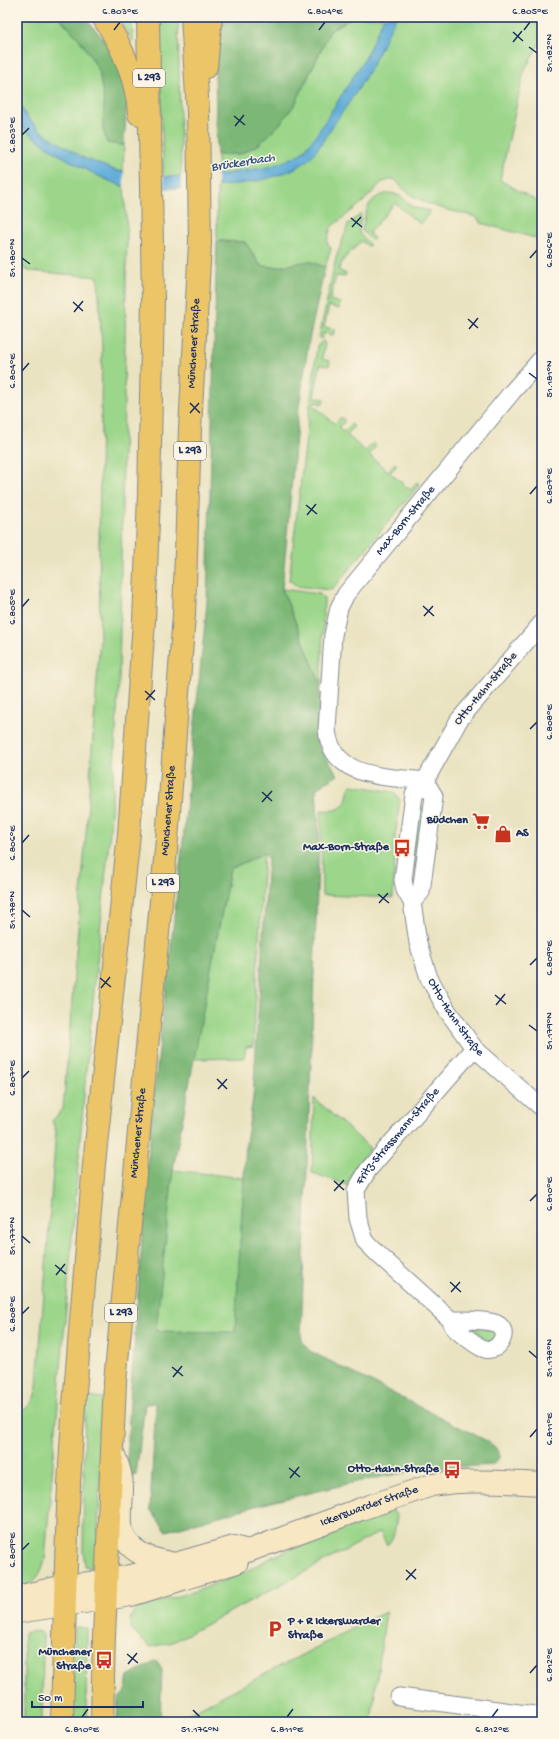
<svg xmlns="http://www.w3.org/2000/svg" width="559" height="1739" font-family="'Gochi Hand',sans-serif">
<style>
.green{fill:#9bd68a;stroke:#5b8274}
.forest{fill:#7cb776;stroke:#4c736a;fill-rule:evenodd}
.water{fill:#5facd8;stroke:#3d6e9b}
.pier{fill:#eae3c1}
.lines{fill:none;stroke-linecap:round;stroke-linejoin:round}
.street-casing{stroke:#828990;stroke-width:19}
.secondary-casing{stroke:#828990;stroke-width:24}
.primary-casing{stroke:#828990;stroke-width:24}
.highway-casing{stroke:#828990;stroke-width:24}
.street{stroke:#fff;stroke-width:17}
.secondary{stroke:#f7e8c3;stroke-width:22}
.primary{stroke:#ecc569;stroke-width:22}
.highway{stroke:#ecc569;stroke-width:22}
.ticks{fill:none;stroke:#1b2f5e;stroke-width:1.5}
.labels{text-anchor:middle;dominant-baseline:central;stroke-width:3;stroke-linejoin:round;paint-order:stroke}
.shield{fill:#fcf5e5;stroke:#5e6a86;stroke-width:1}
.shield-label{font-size:11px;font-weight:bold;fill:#1b2f5e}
.street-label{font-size:12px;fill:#1b2f5e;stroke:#fcf5e5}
.poi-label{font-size:12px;font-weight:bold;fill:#1b2f5e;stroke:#fcf5e5;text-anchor:end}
.water-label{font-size:13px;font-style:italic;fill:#2f5483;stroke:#fcf5e5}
.neatline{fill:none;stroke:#1b2f5e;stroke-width:1.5}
.ticks-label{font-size:10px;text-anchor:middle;fill:#1b2f5e}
</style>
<rect width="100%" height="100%" fill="#fcf5e5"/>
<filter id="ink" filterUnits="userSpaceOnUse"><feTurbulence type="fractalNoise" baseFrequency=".025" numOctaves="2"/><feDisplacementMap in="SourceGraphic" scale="8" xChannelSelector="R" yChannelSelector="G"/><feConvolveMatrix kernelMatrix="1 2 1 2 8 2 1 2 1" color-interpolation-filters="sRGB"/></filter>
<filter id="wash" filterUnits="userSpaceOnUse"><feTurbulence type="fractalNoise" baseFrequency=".012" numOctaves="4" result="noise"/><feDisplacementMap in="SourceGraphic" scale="16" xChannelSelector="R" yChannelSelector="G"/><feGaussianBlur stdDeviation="0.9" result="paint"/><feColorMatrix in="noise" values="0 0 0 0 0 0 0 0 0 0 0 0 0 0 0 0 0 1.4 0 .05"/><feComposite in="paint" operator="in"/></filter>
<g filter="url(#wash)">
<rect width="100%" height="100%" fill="#eae3c1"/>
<path class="green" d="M17,17H59L80,40L99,70L104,102L103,129L119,145H124L123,172C91,167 24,131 17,97C16,89 17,80 17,72C17,54 17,35 17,17Z
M117,17H132L133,41Z
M159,17H178L181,176L163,177Z
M353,17H542V39L524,71L500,180L542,204V240L481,223L476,217C446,209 413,205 395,179L382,182L363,202L331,227L327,242L331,249L325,267L309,261L277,267L261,266L245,242L217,241V155L240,154L258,145L280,124L295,104L330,31Z
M17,118C36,147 92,173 124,187L127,230L119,680L110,831L86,1071L45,1559C40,1578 35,1582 17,1590V1572L23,1564L17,1533V1414C29,1408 35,1400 37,1387L56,1131L52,1121L63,1109L86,833L100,638L99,544L102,349L98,277L29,271L17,265Z
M391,193L400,196L413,207L431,211L420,224L395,203L369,233L374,238L372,241L362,231C366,210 367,196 391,193Z
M361,214L359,233L370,245L368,246L361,241L344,259L338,270L346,274L344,277L336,276L330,300L340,303L339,309L329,306L324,327L335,329L333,335L324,333L322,339L319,338L336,258L346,231L348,224Z
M323,341L325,343L322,359L330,361L329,366L320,365L314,397L324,399L323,404L314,402V406L335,424L341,417L345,421L339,427L343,432L351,424L354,426L347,435L365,451L373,443L376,446L369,455L388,471L395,463L397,465L390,473L411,490L417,482L419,485L333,589L329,590L297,586L289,580L317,346Z
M282,589L320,594L324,598L321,685Z
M352,785L394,792L400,800L393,852L395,856L393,898L322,895L321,810C333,811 344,811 347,797C348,792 348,788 352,785Z
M416,808L428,809L418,866L411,867Z
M264,853L253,1046L246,1047L244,1058L193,1059L230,869Z
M314,1098L370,1148L353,1171L347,1185L312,1173Z
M173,1170L244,1178L235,1333L155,1331Z
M458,1324L494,1331L496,1337L487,1344Z
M85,1397L104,1398L97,1555L90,1568L85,1566L83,1552Z
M393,1511L397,1516C395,1526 395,1538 387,1545L380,1532L173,1642L150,1647L130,1629C130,1620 130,1613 139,1608L202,1589L241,1574L272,1557L331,1532Z
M386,1612L371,1722H172L377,1616Z
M75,1627L87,1628L86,1706L89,1722H72Z
M38,1631L43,1635L42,1722H24V1633Z"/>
<path class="forest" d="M59,17H84L102,37L119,67L127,100L124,145L107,143L103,129L104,102L99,70L80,40Z
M222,17H353L330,31L295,104L280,124L258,145L240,154L217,155L215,73Z
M217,241L245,242L261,266L277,267L309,261L325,267L309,340L298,414L282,589L321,685L317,744L338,775L316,789L319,836L301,1336L303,1343L310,1351L487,1441C498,1449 506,1454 492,1465L423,1469L356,1482L255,1506L166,1531L150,1509L156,1403L145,1404L136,1475L126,1481L130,1400L151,1120L183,840L207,603ZM264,853L268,857L253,1098L246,1143L235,1332L156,1331L173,1170L230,869Z
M156,1661L162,1669L160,1722H117L118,1699L125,1692L128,1677Z"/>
<path class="water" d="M384,17H396C386,36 378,56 367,74C357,93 344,109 332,127C324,139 316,154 304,163C268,188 190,189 147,188C140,187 130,188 123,186C101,180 24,139 17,118C15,113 17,103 17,97L25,115L39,130L84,158L117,171L163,177L225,174L268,167L288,160L303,152L317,134L365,58Z"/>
<path class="pier" d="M124,170L163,175L164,190L124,189Z
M217,171V188L181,190V174Z"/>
</g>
<g filter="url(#ink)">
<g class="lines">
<g class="street-casing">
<g id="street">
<path id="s1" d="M542,623L459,720L425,781L414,794L403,880L405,890L412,902L418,943L429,978L447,1010L474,1048L542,1108"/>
<path id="s2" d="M425,781C388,776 331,780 327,729L333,635L339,608L346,594L512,392L542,358"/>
<path d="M412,902L421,892L434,796L425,781"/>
<path id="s3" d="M451,1320C462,1320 487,1319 497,1324C511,1331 499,1353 485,1349C477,1347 471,1340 464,1336C458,1331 452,1328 451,1320L379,1255L365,1241L358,1218L356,1190L368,1170L474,1048"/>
<path d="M399,1697L542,1716"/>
</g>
</g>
<g class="secondary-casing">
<g id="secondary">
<path d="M114,1455C118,1466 122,1476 122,1488C122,1500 120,1513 121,1526C124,1553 153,1560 175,1564"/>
<path id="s4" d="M17,1597L65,1586L106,1581L144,1573L234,1547L248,1551L361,1509L432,1485C467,1479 506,1482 542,1484"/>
<path d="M17,1612L131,1595L237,1562"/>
</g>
</g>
<g class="primary-casing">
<path id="primary" d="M62,1722C65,1608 66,1494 76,1380
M102,1722L104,1636L112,1450"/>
</g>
<g class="highway-casing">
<g id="highway">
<path d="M103,17C122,46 137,79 139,114"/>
<path d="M206,67L211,17"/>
<path d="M76,1380L94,1164L129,834L144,621L149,495L153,300L148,17"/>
<path id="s5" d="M112,1450L115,1382L167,839L184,615L190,429L200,243L198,112L192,17"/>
</g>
</g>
<use href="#street" class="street"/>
<use href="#secondary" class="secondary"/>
<use href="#primary" class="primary"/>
<use href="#highway" class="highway"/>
</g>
</g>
<path class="ticks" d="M114,30L120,22M319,30L325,22M524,30L530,22M513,32L523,41M513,42L522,31M529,47L537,53M234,116L245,125M235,126L244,115M22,135L29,128M351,218L362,227M352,227L361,217M22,258L30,264M530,258L537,250M73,302L83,311M74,312L83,301M468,319L478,328M469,329L478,318M22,371L29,363M529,373L537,379M190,403L200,413M190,413L199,403M530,494L537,486M306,505L317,514M307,515L316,504M423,606L434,616M22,607L29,599M424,616L433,606M145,691L155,700M146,700L155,690M530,729L537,722M262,792L272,801M262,802L272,791M22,843L29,835M378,894L389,903M379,903L388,893M22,910L30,917M530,965L537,958M100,978L111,987M101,988L110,977M495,995L506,1004M496,1005L505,994M529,1025L537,1031M22,1078L29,1071M217,1079L227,1089M218,1089L227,1079M334,1181L344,1190M334,1191L344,1180M530,1201L537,1194M22,1236L30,1243M55,1265L66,1274M56,1275L65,1264M450,1282L461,1292M451,1292L460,1282M22,1314L29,1307M529,1351L537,1358M172,1367L183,1376M173,1377L182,1366M530,1437L537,1429M289,1468L300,1477M290,1478L299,1467M22,1550L29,1543M406,1570L416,1579M406,1580L416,1569M127,1654L138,1663M128,1664L137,1653M530,1673L537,1665M193,1710L200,1717M82,1717L88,1709M287,1717L293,1709M492,1717L498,1709"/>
<defs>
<g id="supermarket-bare" transform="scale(1.38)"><path d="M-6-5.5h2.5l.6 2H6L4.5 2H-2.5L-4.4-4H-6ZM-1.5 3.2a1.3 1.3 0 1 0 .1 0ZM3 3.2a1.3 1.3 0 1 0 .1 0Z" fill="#c8321e" stroke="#fcf5e5" stroke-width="2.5" paint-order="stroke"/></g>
<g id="shop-bare" transform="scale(1.38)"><path d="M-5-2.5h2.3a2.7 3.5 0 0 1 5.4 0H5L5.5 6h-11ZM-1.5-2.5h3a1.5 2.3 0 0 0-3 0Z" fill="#c8321e" stroke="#fcf5e5" stroke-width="2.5" paint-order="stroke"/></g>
<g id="bus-bare" transform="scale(1.38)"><path d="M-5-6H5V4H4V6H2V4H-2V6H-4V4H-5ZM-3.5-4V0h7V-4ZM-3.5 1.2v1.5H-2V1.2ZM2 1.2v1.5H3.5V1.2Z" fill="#c8321e" stroke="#fcf5e5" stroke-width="2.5" paint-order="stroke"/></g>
<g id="parking-bare" transform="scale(1.38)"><path d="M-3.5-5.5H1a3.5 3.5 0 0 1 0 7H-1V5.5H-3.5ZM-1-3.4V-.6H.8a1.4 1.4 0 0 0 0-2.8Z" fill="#c8321e" stroke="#fcf5e5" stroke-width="2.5" paint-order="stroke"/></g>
</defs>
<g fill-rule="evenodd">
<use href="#supermarket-bare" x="481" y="821"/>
<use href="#shop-bare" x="503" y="834"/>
<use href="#bus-bare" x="402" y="848"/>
<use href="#bus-bare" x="452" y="1470"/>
<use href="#parking-bare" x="275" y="1629"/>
<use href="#bus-bare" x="104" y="1660"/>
</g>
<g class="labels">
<g class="shield">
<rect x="133" y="69" width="32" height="18" rx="3"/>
<rect x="174" y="442" width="32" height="18" rx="3"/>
<rect x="147" y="874" width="32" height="18" rx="3"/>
<rect x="105" y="1304" width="32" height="18" rx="3"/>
</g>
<g class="shield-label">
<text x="149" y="78">L 293</text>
<text x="190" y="451">L 293</text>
<text x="163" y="883">L 293</text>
<text x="121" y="1313">L 293</text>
</g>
<g class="street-label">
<text stroke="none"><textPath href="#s5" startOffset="1110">Münchener Straße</textPath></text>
<text stroke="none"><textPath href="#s2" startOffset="355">Max-Born-Straße</textPath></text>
<text transform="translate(486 689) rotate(-50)">Otto-Hahn-Straße</text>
<text stroke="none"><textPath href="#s5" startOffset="642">Münchener Straße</textPath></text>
<text stroke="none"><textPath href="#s1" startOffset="451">Otto-Hahn-Straße</textPath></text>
<text stroke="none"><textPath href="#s5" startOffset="318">Münchener Straße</textPath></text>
<text stroke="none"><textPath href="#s3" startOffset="369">Fritz-Strassmann-Straße</textPath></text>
<text stroke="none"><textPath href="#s4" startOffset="367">Ickerswarder Straße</textPath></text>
</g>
<g class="poi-label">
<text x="468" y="821">Büdchen</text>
<text x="516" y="834" text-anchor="start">AS</text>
<text x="389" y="848">Max-Born-Straße</text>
<text x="439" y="1470">Otto-Hahn-Straße</text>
<text x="288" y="1622" text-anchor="start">P + R Ickerswarder<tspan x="288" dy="14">Straße</tspan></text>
<text x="91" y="1653">Münchener<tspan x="91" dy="14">Straße</tspan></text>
</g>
<g class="water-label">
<text transform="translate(243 163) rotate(-9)">Brückerbach</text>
</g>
</g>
<rect width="559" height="1739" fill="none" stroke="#fcf5e5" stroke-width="44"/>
<path d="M32 1701v6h111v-6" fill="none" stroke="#1b2f5e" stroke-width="2"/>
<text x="38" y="1701" font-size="12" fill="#1b2f5e" stroke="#fcf5e5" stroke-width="3" paint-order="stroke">50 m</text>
<rect x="22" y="22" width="515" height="1695" class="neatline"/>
<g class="ticks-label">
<text x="120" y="14">6.803°E</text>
<text x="325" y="14">6.804°E</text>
<text x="530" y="14">6.805°E</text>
<text transform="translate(548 53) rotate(-90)" y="4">51.182°N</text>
<text transform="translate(11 135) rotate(-90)" y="4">6.803°E</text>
<text transform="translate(548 250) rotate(-90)" y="4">6.806°E</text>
<text transform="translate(11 258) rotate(-90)" y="4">51.180°N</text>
<text transform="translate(11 371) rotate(-90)" y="4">6.804°E</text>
<text transform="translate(548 379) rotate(-90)" y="4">51.181°N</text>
<text transform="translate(548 486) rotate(-90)" y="4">6.807°E</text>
<text transform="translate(11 607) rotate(-90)" y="4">6.805°E</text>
<text transform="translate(548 722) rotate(-90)" y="4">6.808°E</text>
<text transform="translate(11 843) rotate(-90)" y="4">6.806°E</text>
<text transform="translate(11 910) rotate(-90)" y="4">51.178°N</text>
<text transform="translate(548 958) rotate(-90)" y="4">6.809°E</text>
<text transform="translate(548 1031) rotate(-90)" y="4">51.179°N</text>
<text transform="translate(11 1078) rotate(-90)" y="4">6.807°E</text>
<text transform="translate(548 1194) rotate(-90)" y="4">6.810°E</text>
<text transform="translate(11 1236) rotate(-90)" y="4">51.177°N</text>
<text transform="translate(11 1314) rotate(-90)" y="4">6.808°E</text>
<text transform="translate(548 1358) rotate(-90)" y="4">51.178°N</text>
<text transform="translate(548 1429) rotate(-90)" y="4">6.811°E</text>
<text transform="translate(11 1550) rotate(-90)" y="4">6.809°E</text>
<text transform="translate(548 1665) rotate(-90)" y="4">6.812°E</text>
<text x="82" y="1732">6.810°E</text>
<text x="200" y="1732">51.176°N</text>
<text x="287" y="1732">6.811°E</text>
<text x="492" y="1732">6.812°E</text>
</g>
</svg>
